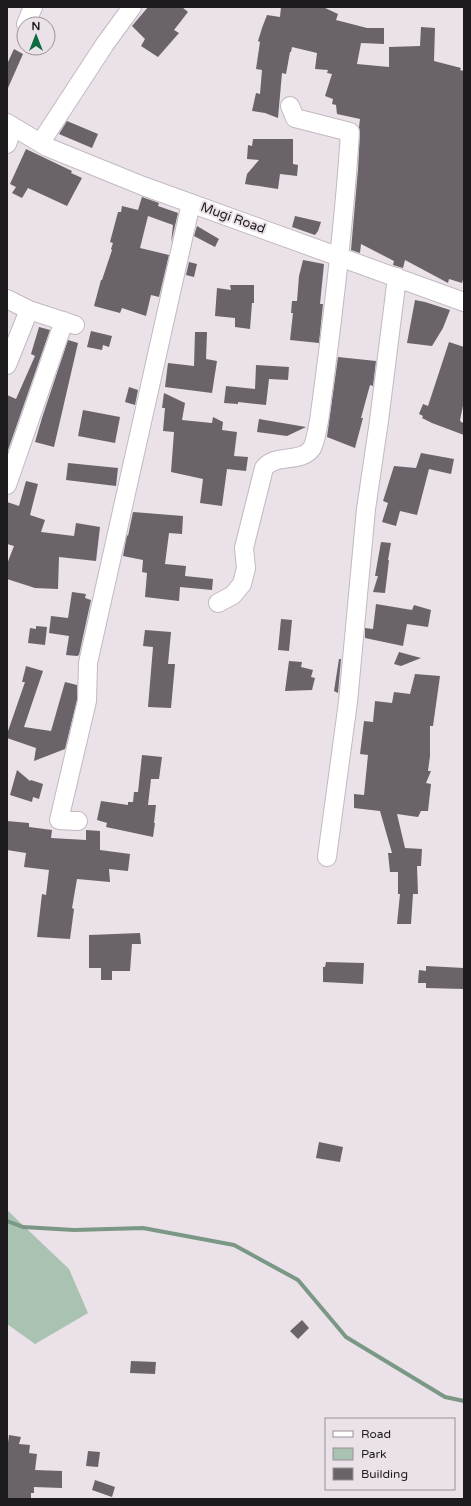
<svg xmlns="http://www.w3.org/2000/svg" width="471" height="1506" font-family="'Varela Round',sans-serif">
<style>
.green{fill:#a9c2b1}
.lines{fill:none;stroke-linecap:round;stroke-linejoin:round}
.stream{stroke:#7a9885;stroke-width:4}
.building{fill:#6a6369}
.minor-casing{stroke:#c2b9c1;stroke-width:20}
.minor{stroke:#fff;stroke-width:18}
.labels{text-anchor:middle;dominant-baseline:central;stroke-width:4;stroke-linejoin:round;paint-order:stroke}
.street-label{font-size:13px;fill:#1e1b1e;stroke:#eae1e9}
</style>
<rect width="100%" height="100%" fill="#eae1e9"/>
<path class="green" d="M7,1210L69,1269L88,1313L35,1344L7,1324Z"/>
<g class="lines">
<path class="stream" d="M7,1221L23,1227L74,1230L143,1228L234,1245L298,1280L346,1337L445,1397L464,1401"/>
</g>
<path class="building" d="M148,7H182L188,12L174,30L179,33L158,57L141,46L145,39L132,26Z
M281,7H323L338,14L336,20L367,28H384V44L361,43L357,64L389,67V47L420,46L421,27L435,28L434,61L461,68L460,70L464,71V276L462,283L449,279L448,283L405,260L403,268L393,265L394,261L361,244L360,253L351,250L358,169L360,133L359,127L360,119L337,114L336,105L332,104L333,99L325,96L332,74L327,73L328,70L315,69L317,53L292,47L291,52H290L286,74L282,73L278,118L265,113L252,111L256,93L260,94L262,70L256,69L260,42L258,41L262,28L267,15L280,17Z
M14,49L23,54L8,88V62Z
M67,121L98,134L92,148L59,134Z
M253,139H293V164L298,165L297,176L280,174L278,189L245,184L247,174L259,160L247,159L248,145L252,146Z
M26,149L72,171L71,173L82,178L67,206L28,188L22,198L12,193L16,187L10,184Z
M142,197L159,203L158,206L178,213L171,243L173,225L148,216L140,248L169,255L159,297L151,295L146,316L122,308L120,313L94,306L101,280H102L112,250L111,249L113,243L110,242L118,212H121L122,206L138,210Z
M295,216L321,222L318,231L315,235L292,227Z
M197,226L219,239L215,247L194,236Z
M303,260L324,264L320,304H323L319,343L290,340L293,313H291L292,301H297L299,276Z
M189,262L197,264L194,277L186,275Z
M230,285H254V303H252L250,329L235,327V318L215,316L217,288L231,290Z
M415,300L425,302L450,310L443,328L432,346L407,343Z
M39,327L50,330L7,453V395L16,399L35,356L31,354Z
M91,331L112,336L109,347L103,345L102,350L87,347Z
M195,332H207L206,359L217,361L212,393L165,387L168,363L194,366Z
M68,340L78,343L54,447L35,442L42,418Z
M449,342L464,347V401L460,420L461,422L464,423V435L432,423L422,418L423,416L419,414L423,404L428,406Z
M338,357L376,361L373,386L370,385L361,418H363L355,448L327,437Z
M256,365L289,367L288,380L269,379L266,405L238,402V404L224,403L226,386L255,389Z
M129,387L138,390L135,405L125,402Z
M164,393L185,403L182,420L212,423L213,417L223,422L222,430L237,432L234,456L248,457L246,471L227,469L222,506L200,503L203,479L171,472L174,432L163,431L165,408H162Z
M83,410L120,417L115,443L78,436Z
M259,419L306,427L287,436L257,432Z
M421,453L454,459L451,474L429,469L417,515L400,511L396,526L382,522L388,503L383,501L394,466L416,468Z
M68,463L118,468L116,486L66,480Z
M26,481L38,484L30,515L45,520L41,532L74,536L76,523L100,527L96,561L59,557L58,589L35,588L7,579V564L14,546L7,544V502L19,506Z
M133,512L183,516L182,534L169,533L165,564L186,566L185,576L213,579L212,590L180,587L179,601L145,597L147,573L142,572L143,560L123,556L127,535L128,536Z
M381,542L391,543L388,560H389L385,593L373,592L378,576H375Z
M72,592L86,594L85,598L91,600L79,655L77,656L66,655L69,636L49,633L51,616L68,618Z
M376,604L412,610L414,605L431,610L428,627L407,624L403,646L365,638V628L373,629Z
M281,619L292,620L289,651L278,650Z
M36,626L47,627L45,645L28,643L30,628L36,629Z
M145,630L171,632L168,664H175L171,708L148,707L153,647L143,646Z
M399,652L421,658L401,666L394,664Z
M339,659H341L338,693L334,691Z
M289,661L302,662L301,667L313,670L311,677L315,678L312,690L285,691Z
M26,666L43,671L24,727L51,731L65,682L77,685V700L65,749L34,761L36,748L7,738V734L25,682H22Z
M415,674L440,676L433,726H430V756L428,771H431L426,783L431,784L428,811H421L418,817L397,814L405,848L422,849L421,866H417L418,894H413L411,924H397L400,894H398V872H390L388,853H392L380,811L354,808V794L364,795L368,755L360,754L364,721L373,722L375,701L392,703L394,692L410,694Z
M142,755L162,757L159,779H151L148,805H156L154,823H155L153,837L106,827L107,823L97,820L101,801L128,805V802H133L134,792H138Z
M17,770L30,781L31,780L43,784L39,799L33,797L32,802L10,795Z
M7,821L29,823V827L52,830L51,838L86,840V830L100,831V850L130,854L128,871L109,869L110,882L77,879L72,908L74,909L70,939L37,937L42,894L46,895L49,870L24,867L26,853L7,850Z
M140,933L141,944H132L130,971H112V980H101V968H89V935Z
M326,962L364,963L363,984L323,982V967H325Z
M426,966L464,968V989L426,988V983H418L419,970L426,971Z
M319,1142L343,1147L340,1162L316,1158Z
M302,1320L309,1328L298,1339L290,1331Z
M131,1361L156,1362L155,1374L130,1373Z
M9,1435L21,1437L19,1444L30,1445L29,1453L37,1454L35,1470L62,1471V1488L34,1487V1493H31V1499H7V1450Z
M88,1451L100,1452L98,1467L86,1466Z
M95,1480L115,1487L112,1497L92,1490Z"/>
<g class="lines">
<g class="minor-casing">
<path id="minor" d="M26,24L33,7
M7,123L47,147L143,186L464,302
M41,142L105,44L132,7
M7,144L13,127
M7,299L29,310L75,325
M7,365L29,310
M7,485L64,321
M218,603L233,595L242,584L246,568L244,548L264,468C276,453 301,464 312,448C316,441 317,429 319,421C332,325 344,228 350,132L295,118L290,106
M78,821L59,820L87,701L88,663L191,203
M327,857L348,702L366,509L379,421L397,277"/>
</g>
<use href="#minor" class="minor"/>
</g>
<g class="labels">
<g class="street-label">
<text transform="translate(233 218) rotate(20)">Mugi Road</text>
</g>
</g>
<rect width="471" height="1506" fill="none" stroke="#1e1b1e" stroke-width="16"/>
<rect x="325" y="1418" width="130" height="72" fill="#eae1e9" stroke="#989298"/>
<rect x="333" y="1431" width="20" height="6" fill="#ffffff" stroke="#989298"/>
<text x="361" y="1438" font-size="12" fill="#1e1b1e">Road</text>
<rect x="333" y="1448" width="20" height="12" fill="#a9c2b1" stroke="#989298"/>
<text x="361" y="1458" font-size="12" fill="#1e1b1e">Park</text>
<rect x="333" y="1468" width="20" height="12" fill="#6a6369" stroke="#989298"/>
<text x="361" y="1478" font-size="12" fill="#1e1b1e">Building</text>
<g transform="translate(36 36)"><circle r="19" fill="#eae1e9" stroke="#989298"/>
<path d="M0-3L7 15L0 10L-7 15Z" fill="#0b6b3f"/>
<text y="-6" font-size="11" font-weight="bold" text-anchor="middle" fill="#1e1b1e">N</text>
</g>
</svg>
